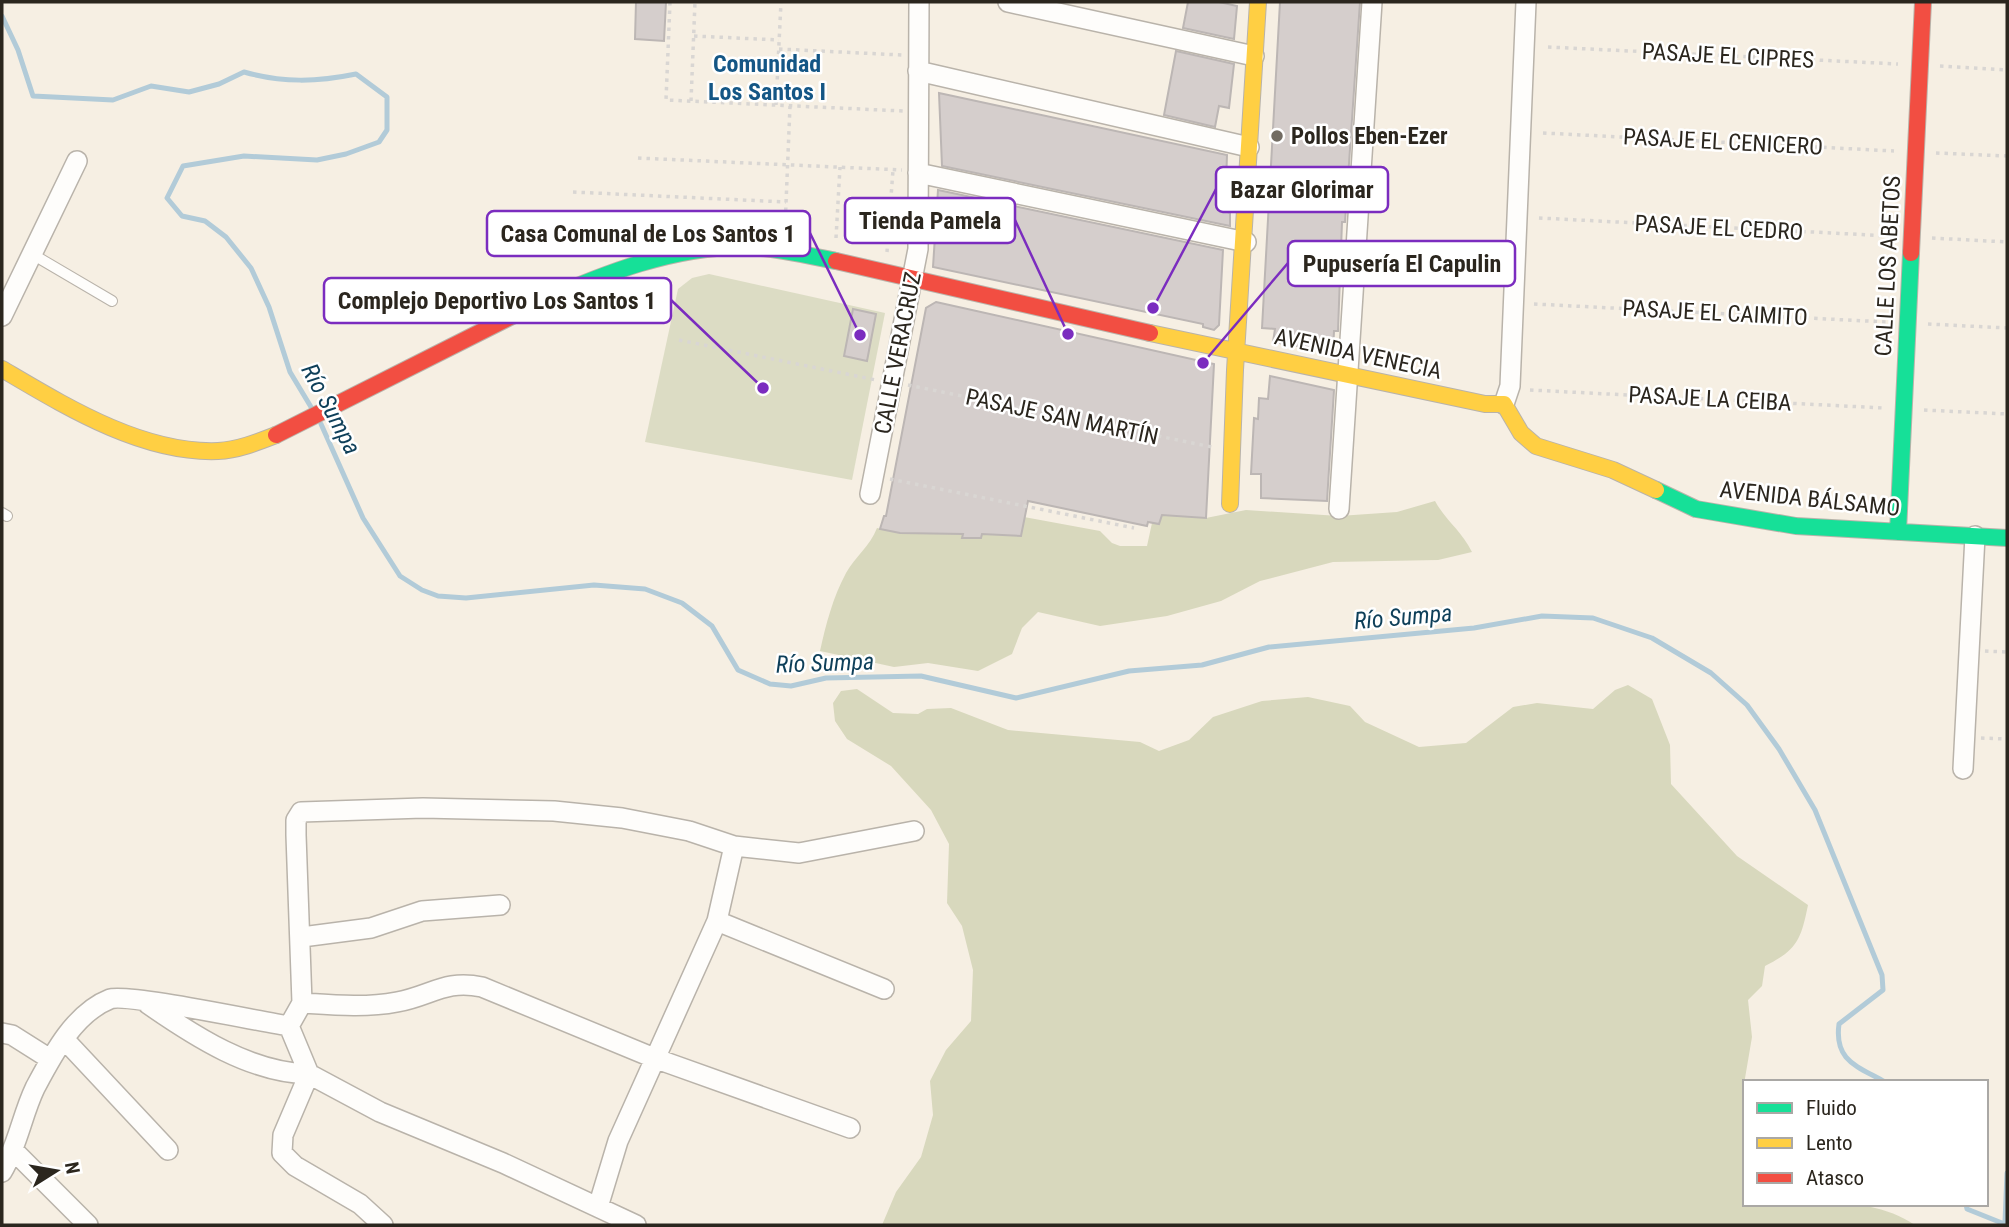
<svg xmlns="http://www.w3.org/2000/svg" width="2009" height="1227" font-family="'Roboto Condensed',sans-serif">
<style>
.green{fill:#dcdcc4}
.forest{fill:#d8d8bd}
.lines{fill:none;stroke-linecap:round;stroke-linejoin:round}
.stream{stroke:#b2cbd8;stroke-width:5}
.building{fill:#d5cecc;stroke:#bcb6b4;stroke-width:2}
.lane-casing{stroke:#b9b3aa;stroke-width:12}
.street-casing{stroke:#b9b3aa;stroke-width:22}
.fast-casing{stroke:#b9b3aa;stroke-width:18}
.slow-casing{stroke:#b9b3aa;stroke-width:18}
.jam-casing{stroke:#b9b3aa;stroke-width:18}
.path{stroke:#d9d6d3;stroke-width:3.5;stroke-dasharray:3.5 5;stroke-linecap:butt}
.lane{stroke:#fefdfb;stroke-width:10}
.street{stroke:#fefdfb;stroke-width:19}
.fast{stroke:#16e098;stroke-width:16}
.slow{stroke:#ffcf43;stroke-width:16}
.jam{stroke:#f24e42;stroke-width:16}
.poi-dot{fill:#726c63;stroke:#fff;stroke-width:2.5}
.labels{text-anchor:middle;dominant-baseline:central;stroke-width:5;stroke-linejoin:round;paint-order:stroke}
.street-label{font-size:23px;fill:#2b261e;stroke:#fff}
.poi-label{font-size:23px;font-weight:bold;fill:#2b261e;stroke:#fff;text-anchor:start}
.neighbourhood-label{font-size:24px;font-weight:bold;fill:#145685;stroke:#fff}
.water-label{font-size:24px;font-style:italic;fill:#0e3f59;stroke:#fff}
.leader{fill:none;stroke:#7b2cbf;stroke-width:2.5}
.callout-dot{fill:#7b2cbf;stroke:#fff;stroke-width:2.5}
.callout{fill:#fff;stroke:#7b2cbf;stroke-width:2.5}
.callout-label{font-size:24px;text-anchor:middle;font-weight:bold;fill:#2b261e}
</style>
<rect width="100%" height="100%" fill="#f6efe3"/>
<path class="green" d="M709,274L885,313L852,480L645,442L678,289L692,278Z"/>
<path class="forest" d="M1435,501C1446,521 1461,530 1472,552L1438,560L1333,562L1260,581L1221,601L1167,616L1100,626L1038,612L1022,628L1012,654L978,671L928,663L894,667L820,651C826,624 833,597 846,573C855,557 870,546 877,528L900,533L963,534V538H981L982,534L1020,536L1024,517L1100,531L1112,543L1120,546H1147L1152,523L1159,524L1162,515L1206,518L1246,510L1339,516L1397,512Z
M1628,685L1652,699L1670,745L1671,784L1737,856L1808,905C1801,940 1797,950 1765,966L1762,986L1748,1000L1752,1037L1743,1090L1745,1204C1799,1204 1869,1193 1915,1225H882L896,1192L921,1157L933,1115L930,1081L946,1050L971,1021L973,970L962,926L947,903L949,844L931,810L891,766L847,739L835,721L833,703L841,691L857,689L893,713L918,714L927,709L951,708L1008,730L1140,742L1159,751L1189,740L1213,717L1262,701L1308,697L1350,706L1365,722L1419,747L1466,743L1513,707L1537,703L1593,709L1615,690Z"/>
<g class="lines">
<path class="stream" d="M2,16L18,50L33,96L113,100L151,86L189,92L219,84L244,72C283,83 317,82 356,74L387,97V130L379,142L346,154L317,160L244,156L183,166L167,198L182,216L205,221L226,237L251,268L269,307L290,372L311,407
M321,424L363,518L400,576L422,590L438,596L466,598L594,585L645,589L682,603L712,626L738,670L770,684L791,686L826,678L921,676L1016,698L1129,671L1202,665L1269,647L1474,628L1542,616L1593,618L1652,638L1711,673L1747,705L1779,749L1815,810L1882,975L1883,990L1839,1024C1834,1061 1857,1066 1885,1082
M1966,1204L1967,1209L2007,1225
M2005,1222L2007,1173"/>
</g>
<path class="building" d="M636,2H666L664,41L635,39Z
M1188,2H1219L1237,6L1234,39L1183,28Z
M1280,2H1360L1345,222H1342L1338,331H1334L1333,352L1273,342L1275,329L1262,328Z
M1176,51L1234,64L1229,108L1219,106L1215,127L1164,115Z
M939,93L1227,155L1225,211L1230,213V226L942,166Z
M938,190L1223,250L1219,325L1214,330L1203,327V324L933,267Z
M936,302L1214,364L1206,518L1162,515L1159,524L1148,522L1147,526L1028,501L1021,536L982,534L981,538H962L963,534L900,533L880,529L884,516H886L926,308Z
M853,309L876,314L867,361L844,356Z
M1270,376L1334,390L1327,501L1261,498V474H1251L1254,418L1258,419L1259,398L1268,399Z"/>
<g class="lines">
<g class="lane-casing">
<path id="lane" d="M32,254L112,301
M2,513L7,516"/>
</g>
<g class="street-casing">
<path id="street" d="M1008,2L1254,56
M918,71L1249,147
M918,173L1246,242
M2,316L77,161
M1504,404L1510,386L1526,2
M870,494L918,249L919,2
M1339,509L1372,2
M1963,769L1975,536
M717,921L884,989
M302,937L371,928L422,911L500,905
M302,1003C333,1005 366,1008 397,1002C431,996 445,979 482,987L654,1058L850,1128
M148,1004C194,1036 251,1073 309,1074L283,1135L282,1153L295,1166L360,1204L383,1225
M289,1026L302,1003L296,835V820L301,812L423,808L554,811L622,818L689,831L734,846L799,853L914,831
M2,1033L12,1035L50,1059
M64,1039L168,1150
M14,1151L88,1225
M2,1172C18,1145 22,1115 35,1088C52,1056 74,1013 110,999C126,993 262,1022 289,1026L309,1074L380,1112L503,1163L636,1225
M598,1207L618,1141L717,921L734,846"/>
</g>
<g class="fast-casing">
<path id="fast" d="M540,302C603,274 676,245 746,247C776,248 806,255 836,261
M1656,490L1696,509L1796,526L2007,538
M1898,532L1911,253"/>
</g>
<g class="slow-casing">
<path id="slow" d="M1150,333L1485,404H1504L1521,433L1536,446L1613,470L1656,490
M2,369C65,406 142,454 218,451C238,450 258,442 276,435
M1230,504L1235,370L1258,2"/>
</g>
<g class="jam-casing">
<path id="jam" d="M1911,253L1923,2
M836,261L1150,333
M276,435L540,302"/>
</g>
<path class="path" d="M670,2L666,100L903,111
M694,36L779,40
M1548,47L1898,64
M779,49L902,55
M1940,66L2007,70
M691,101L695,2
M776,105L781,2
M1543,133L1894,151
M1936,153L2007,156
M638,158L902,170
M573,192L786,202
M1539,218L1890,236
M785,228L790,106
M836,238L840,167
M1932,238L2007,242
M887,252L893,170
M1534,304L1886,322
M1928,324L2007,328
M679,340L876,380
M908,385L1212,447
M1530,390L1884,408
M1924,410L2007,414
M890,479L1134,528
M1985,651L2007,652
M1981,738L2007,739"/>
<use href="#lane" class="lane"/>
<use href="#street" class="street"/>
<use href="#fast" class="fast"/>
<use href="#slow" class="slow"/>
<use href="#jam" class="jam"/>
</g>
<circle class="poi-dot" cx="1277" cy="136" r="7"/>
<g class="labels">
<g class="street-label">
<text transform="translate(1728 56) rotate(3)">PASAJE EL CIPRES</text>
<text transform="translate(1723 142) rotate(3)">PASAJE EL CENICERO</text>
<text transform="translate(1719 228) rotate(3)">PASAJE EL CEDRO</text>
<text transform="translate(1888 266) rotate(-87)">CALLE LOS ABETOS</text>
<text transform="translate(1715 313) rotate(3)">PASAJE EL CAIMITO</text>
<text transform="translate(898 353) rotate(-79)">CALLE VERACRUZ</text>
<text transform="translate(1358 354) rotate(12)">AVENIDA VENECIA</text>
<text transform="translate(1710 399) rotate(3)">PASAJE LA CEIBA</text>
<text transform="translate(1062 417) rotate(12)">PASAJE SAN MARTÍN</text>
<text transform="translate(1810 499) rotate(6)">AVENIDA BÁLSAMO</text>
</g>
<g class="poi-label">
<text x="1291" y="136">Pollos Eben-Ezer</text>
</g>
<g class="neighbourhood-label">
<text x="767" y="64">Comunidad<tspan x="767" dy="28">Los Santos I</tspan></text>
</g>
<g class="water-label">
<text transform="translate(331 409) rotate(62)">Río Sumpa</text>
<text transform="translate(1403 617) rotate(-5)">Río Sumpa</text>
<text transform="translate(825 663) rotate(-2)">Río Sumpa</text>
</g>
</g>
<path class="leader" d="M1153 308L1216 189M1068 334L1015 220M860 335L810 233M1203 363L1288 263M763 388L671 300"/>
<g class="callout-dot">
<circle cx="1153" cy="308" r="7"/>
<circle cx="1068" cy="334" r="7"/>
<circle cx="860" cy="335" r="7"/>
<circle cx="1203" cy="363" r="7"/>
<circle cx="763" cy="388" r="7"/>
</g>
<g class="callout">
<rect x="1216" y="167" width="172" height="45" rx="7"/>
<rect x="845" y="198" width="170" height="45" rx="7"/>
<rect x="487" y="211" width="323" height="45" rx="7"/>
<rect x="1288" y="241" width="227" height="45" rx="7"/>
<rect x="324" y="278" width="347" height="45" rx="7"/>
</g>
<g class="callout-label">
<text x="1302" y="198">Bazar Glorimar</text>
<text x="930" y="229">Tienda Pamela</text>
<text x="648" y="242">Casa Comunal de Los Santos 1</text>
<text x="1402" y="272">Pupusería El Capulin</text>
<text x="497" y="309">Complejo Deportivo Los Santos 1</text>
</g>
<rect width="2009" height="1227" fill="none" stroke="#2b261e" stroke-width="7"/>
<rect x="1743" y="1080" width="245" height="126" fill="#ffffff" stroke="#aaa8a5" stroke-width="2"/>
<rect x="1757" y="1103" width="35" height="10" fill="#16e098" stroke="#aaa8a5" stroke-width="2"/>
<text x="1806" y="1115" font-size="21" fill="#2b261e">Fluido</text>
<rect x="1757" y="1138" width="35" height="10" fill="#ffcf43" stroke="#aaa8a5" stroke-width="2"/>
<text x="1806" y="1150" font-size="21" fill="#2b261e">Lento</text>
<rect x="1757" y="1173" width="35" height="10" fill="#f24e42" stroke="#aaa8a5" stroke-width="2"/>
<text x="1806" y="1185" font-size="21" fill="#2b261e">Atasco</text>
<g transform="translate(56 1171) rotate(79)" stroke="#ffffff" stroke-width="5" paint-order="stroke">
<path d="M0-5L12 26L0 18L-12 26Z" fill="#2b261e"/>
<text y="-10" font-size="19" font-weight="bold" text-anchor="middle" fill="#2b261e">N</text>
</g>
</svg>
